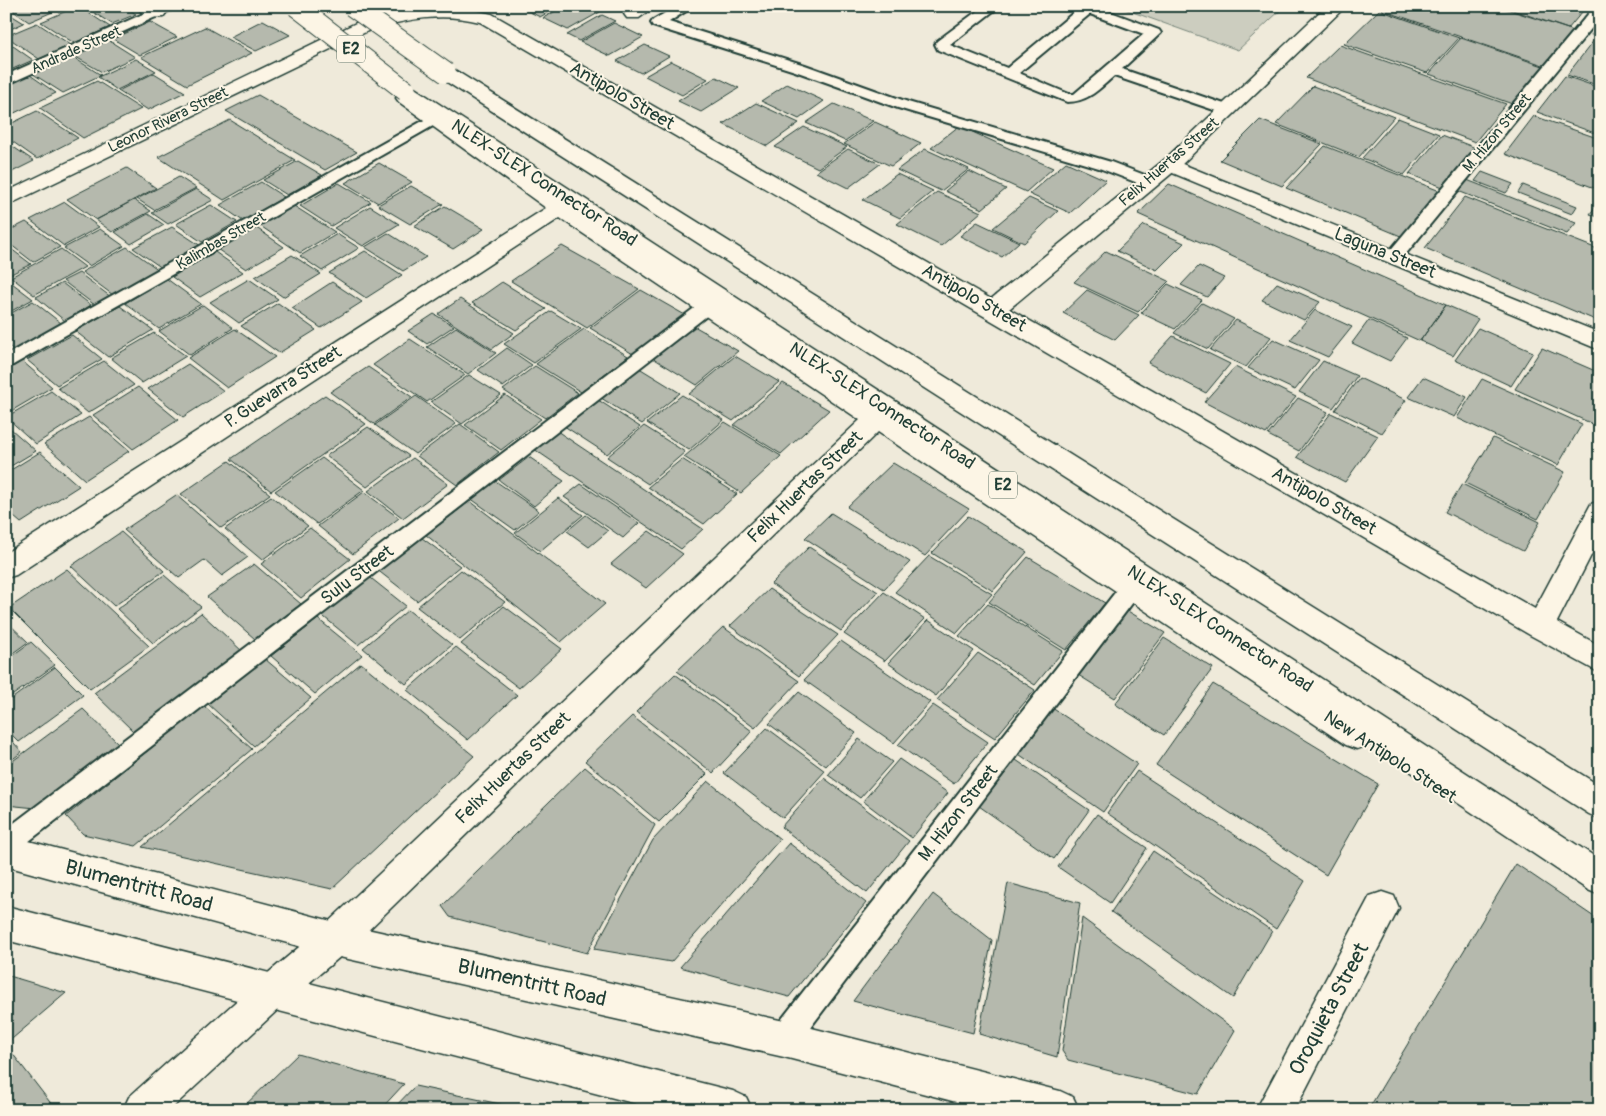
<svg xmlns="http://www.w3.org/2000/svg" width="1606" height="1116" font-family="Pangolin,sans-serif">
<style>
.green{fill:#cccdbf;stroke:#76857a}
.building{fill:#b5b9ad;stroke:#1f3d34}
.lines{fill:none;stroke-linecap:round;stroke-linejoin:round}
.lane-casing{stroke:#1f3d34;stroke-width:4}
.street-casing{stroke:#1f3d34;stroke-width:3}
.secondary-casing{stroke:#1f3d34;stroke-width:3}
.highway-casing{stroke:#1f3d34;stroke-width:3}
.lane{fill:#fcf5e5;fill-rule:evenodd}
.street{fill:#fcf5e5;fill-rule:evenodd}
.secondary{fill:#fcf5e5;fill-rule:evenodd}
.highway{fill:#fcf5e5;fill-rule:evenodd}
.highway-bridge-casing{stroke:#1f3d34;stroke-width:22;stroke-linecap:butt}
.highway-bridge{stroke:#fcf5e5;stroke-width:20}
.labels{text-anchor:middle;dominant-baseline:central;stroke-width:4;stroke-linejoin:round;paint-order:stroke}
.far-street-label{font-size:15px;fill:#1f3d34;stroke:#fcf5e5}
.shield{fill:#fcf5e5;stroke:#617469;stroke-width:1}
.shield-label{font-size:16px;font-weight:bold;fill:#1f3d34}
.street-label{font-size:18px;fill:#1f3d34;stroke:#fcf5e5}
.near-street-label{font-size:21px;fill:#1f3d34;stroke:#fcf5e5}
</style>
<rect width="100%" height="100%" fill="#efeada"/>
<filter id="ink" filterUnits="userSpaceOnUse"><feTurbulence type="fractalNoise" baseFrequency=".02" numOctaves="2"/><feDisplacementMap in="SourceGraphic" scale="10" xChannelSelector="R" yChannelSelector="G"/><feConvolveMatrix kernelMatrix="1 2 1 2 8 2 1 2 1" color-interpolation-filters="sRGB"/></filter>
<g filter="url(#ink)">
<path class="green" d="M1116,6H1285L1238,50Z"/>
<path class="building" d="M6,6H62L64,7L29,22Z
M78,6L110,27L74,43L41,22Z
M83,6H124L136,14L112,24Z
M518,6H559L540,17Z
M565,6H587L600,12L568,30L543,18Z
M1385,6H1497L1574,31L1546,66L1382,10Z
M1501,6H1587L1568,29Z
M1379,10L1459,38L1427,73L1344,44Z
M6,12L24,23L6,31Z
M602,15L615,21L579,41L567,35Z
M263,20L290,35L256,51L230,37Z
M150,22L177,37L140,55L113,39Z
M37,23L71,45L39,59L6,36Z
M614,23L643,37L610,56L580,42Z
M1600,24V38L1591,35Z
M205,27L252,53L187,85L141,57Z
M1461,38L1546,67L1515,105L1429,74Z
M1595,39L1600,41V86L1567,75Z
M108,40L135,57L102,72L74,56Z
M6,41L33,60L6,72Z
M645,45L669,56L641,73L617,61Z
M1340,45L1506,104L1475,142L1306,78Z
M71,56L101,75L63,93L33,74Z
M136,59L156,71L117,90L98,77Z
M671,61L708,79L682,95L645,76Z
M154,73L185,92L148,110L118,91Z
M30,75L56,93L6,117V86Z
M1565,76L1600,88V135L1537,112Z
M716,77L739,88L701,112L678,101Z
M97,81L141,109L83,138L40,108Z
M787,84L824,101L799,119L761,101Z
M1313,86L1394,117L1359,157L1276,124Z
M258,95L357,152L325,170L226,111Z
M756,103L799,123L767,146L723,124Z
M834,104L873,121L845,141L806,123Z
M37,111L78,138L37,159L6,137V126Z
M1534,116L1600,139V190L1505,154Z
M1398,118L1439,134L1404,175L1362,158Z
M230,120L295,160L224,200L158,157Z
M1260,120L1322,144L1282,186L1220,160Z
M875,122L921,143L891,166L844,144Z
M959,126L1053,168L1026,192L931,148Z
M804,127L847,147L818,168L775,147Z
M1442,135L1476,148L1443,187L1409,174Z
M6,142L34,161L6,175Z
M1325,146L1440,191L1403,237L1286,188Z
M848,149L880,164L848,188L816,172Z
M925,149L969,169L941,191L897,170Z
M298,161L322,175L287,195L263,180Z
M1066,162L1106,180L1070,213L1029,194Z
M379,163L412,182L378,203L345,183Z
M127,168L156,188L96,220L67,199Z
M969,171L1006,189L982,209L945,191Z
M1482,172L1513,184L1506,193L1475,181Z
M897,174L933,191L900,218L863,200Z
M179,177L196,188L154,210L137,199Z
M1467,180L1576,223L1567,234L1458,191Z
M261,182L284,197L243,221L220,205Z
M339,183L371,202L331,226L300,206Z
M1169,184L1446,305L1420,341L1138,214Z
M1523,185L1577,206L1572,214L1518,193Z
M411,186L443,204L410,224L378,205Z
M196,189L213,200L168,224L152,213Z
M937,192L981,212L941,246L897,224Z
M1465,197L1600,250V322L1425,248Z
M1029,198L1058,211L1024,243L993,228Z
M134,200L151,211L112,232L96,220Z
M1600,200V218L1590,214Z
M65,202L99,227L64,246L30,220Z
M211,205L237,222L202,242L176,224Z
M294,206L335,232L300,253L259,225Z
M370,206L399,224L363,246L334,228Z
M445,206L484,229L453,249L414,226Z
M148,214L164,225L131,244L115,232Z
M26,222L60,247L33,262L6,241V232Z
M977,222L1019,242L1002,257L960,236Z
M1144,225L1184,243L1157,270L1117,251Z
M172,227L201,246L162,268L133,248Z
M255,227L284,247L246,269L217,249Z
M100,229L124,246L89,266L64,248Z
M388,233L426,257L403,271L365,247Z
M337,234L359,248L322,271L300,256Z
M6,245L31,264L7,276L6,275Z
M562,246L639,289L587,328L511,281Z
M127,247L159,270L113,295L82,272Z
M61,249L85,267L34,295L11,277Z
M365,251L402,275L366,298L329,273Z
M1106,251L1169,281L1138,312L1074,282Z
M215,252L243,272L200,297L172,277Z
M292,255L321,274L283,297L255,277Z
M1199,266L1224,278L1207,297L1181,285Z
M79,273L111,297L96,306L63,281Z
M167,279L201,304L159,329L125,303Z
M249,279L278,299L239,323L210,302Z
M8,280L33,299L6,314V281Z
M332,282L362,302L321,328L292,308Z
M502,282L546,309L516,330L472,303Z
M62,283L91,305L65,321L36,297Z
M1277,283L1320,302L1304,320L1262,300Z
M1168,284L1202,300L1175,329L1141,313Z
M641,290L685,315L633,354L590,328Z
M1087,290L1139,315L1115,340L1063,313Z
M460,299L514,333L492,349L438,314Z
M33,301L61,323L14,350L6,344V316Z
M278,303L316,330L279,353L241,326Z
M1202,303L1234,319L1208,349L1174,333Z
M203,305L233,328L190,355L159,331Z
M1446,305L1478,319L1453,356L1420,341Z
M120,306L153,330L108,357L75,331Z
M1315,310L1352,327L1328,357L1290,340Z
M551,311L581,329L534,363L504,344Z
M434,314L454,326L427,344L408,331Z
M1236,320L1271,337L1246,367L1210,350Z
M1369,320L1407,338L1390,361L1352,343Z
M694,326L738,351L697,385L653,358Z
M456,327L496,353L468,374L427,347Z
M1478,328L1533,352L1511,386L1455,360Z
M235,329L275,357L227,388L188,358Z
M584,329L628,356L581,392L536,364Z
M154,333L186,356L142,383L111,358Z
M72,335L102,359L57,385L27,360Z
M1173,336L1230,364L1206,393L1148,363Z
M410,339L465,375L427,402L373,365Z
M1273,339L1319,360L1295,390L1248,368Z
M507,348L532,365L503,387L478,370Z
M1542,348L1600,373V422L1597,426L1515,389Z
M735,356L779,382L733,421L689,394Z
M22,361L52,387L6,414V371Z
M104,361L134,385L88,413L58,388Z
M1323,361L1357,376L1333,408L1299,392Z
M188,364L224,391L183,417L148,389Z
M535,366L578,393L545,418L503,390Z
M636,366L680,393L642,424L598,396Z
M368,367L412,397L374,424L330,392Z
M1235,367L1296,397L1266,434L1204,402Z
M469,375L501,395L462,424L431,402Z
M1423,377L1467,397L1454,417L1408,397Z
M1359,378L1406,400L1382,433L1335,410Z
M1482,379L1582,424L1558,465L1457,418Z
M783,383L829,410L781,454L734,425Z
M138,387L178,420L133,449L93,415Z
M51,391L81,415L36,444L6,417Z
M325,395L366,424L271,491L231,459Z
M505,395L541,419L501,450L465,425Z
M682,395L724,420L689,450L647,423Z
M416,396L456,424L415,454L375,425Z
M595,398L640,427L607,454L561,424Z
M1298,398L1328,412L1299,451L1268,435Z
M1331,413L1378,436L1345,482L1297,457Z
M89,417L129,451L85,480L44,444Z
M725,422L781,456L741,493L684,457Z
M460,424L499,452L457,485L417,456Z
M644,426L685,452L648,484L607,457Z
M368,427L409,456L367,487L326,456Z
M11,429L36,451L6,469V432Z
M554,429L703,529L681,549L531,447Z
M1493,438L1565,472L1538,519L1465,483Z
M40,452L79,486L21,523L6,510V473Z
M529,457L564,481L534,506L499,480Z
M322,458L364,490L317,524L275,491Z
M413,458L448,484L403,518L368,491Z
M682,459L737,494L704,524L648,487Z
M229,461L270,494L221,528L181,494Z
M893,463L969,509L925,556L847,507Z
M494,480L539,511L515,530L470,498Z
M581,484L639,523L623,538L564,497Z
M1462,484L1540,522L1523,551L1445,512Z
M364,492L399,518L353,554L318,526Z
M176,495L248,557L222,576L204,560L179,578L124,530Z
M271,496L308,526L262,560L225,529Z
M558,498L583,515L540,551L515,533Z
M470,501L605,604L561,642L426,535Z
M831,513L910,562L884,589L805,538Z
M586,515L608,531L589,547L567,531Z
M968,516L1027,552L993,591L932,553Z
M310,528L350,559L301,598L261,564Z
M649,531L683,554L646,588L611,564Z
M121,532L164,571L114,606L71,566Z
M418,535L460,566L417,601L376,569Z
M809,547L878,592L841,631L771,584Z
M929,556L992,594L957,633L895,592Z
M1028,557L1105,603L1066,650L989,602Z
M254,564L301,604L255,639L207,597Z
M67,569L149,646L90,689L9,608Z
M461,570L505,602L460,640L417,607Z
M164,575L201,607L153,643L117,609Z
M367,575L406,606L358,645L319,613Z
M769,589L838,635L799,676L730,626Z
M884,592L925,619L885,661L844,634Z
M988,604L1063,651L1035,685L959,636Z
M504,606L562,649L519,688L461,644Z
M408,610L452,645L406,684L363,648Z
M1126,610L1165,633L1115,698L1075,673Z
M201,613L242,651L135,733L94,693Z
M318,619L362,655L315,694L271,656Z
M928,620L974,651L936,696L888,663Z
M6,621L28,642L6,658Z
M723,627L799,681L755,728L677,671Z
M1164,638L1213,668L1164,735L1115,704Z
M841,641L930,702L894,743L804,680Z
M31,642L55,665L6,700V660Z
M456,647L517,695L468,740L407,690Z
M978,653L1035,690L995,738L937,700Z
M265,659L311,698L254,746L208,704Z
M361,663L474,756L332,889L142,847Z
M55,667L83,695L19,742L6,729V703Z
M675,674L752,731L713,773L636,712Z
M1213,684L1378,784L1326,875L1156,765Z
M799,692L856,733L826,766L769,724Z
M1043,702L1137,764L1103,812L1007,746Z
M933,705L988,742L954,784L898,745Z
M204,706L252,749L136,846L83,834L66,816Z
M83,709L119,744L36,808L6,805V766Z
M632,716L707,774L659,822L585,761Z
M767,728L825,771L783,818L724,773Z
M6,734L22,752L6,764Z
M859,739L892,762L860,798L828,775Z
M899,759L948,793L912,838L863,801Z
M1016,760L1089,810L1054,859L979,806Z
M585,767L655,825L587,953L450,917L442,906Z
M1137,771L1305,881L1276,929L1107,813Z
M824,778L909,841L867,893L781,827Z
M708,781L780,839L671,962L594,949L653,840Z
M1097,814L1147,848L1110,903L1058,867Z
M789,843L866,903L789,997L680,967Z
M1153,851L1272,931L1233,998L1111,912Z
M1516,864L1600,921V1110H1368Z
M1008,883L1080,903L1057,1057L979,1034Z
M933,894L992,940L973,1033L853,1001Z
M1082,918L1235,1030L1198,1094L1068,1060L1062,1051Z
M6,975L66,993L6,1044Z
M9,1049L56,1110H6V1051Z
M298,1054L404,1084L380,1110H240Z
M415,1086L528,1110H392Z"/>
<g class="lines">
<g class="lane-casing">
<path id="lane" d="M161,6H180L6,85V75Z
M677,6H694L669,22L805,65L908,102L1111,162L1155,179L1157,182L1155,185H1143L1099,168L898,108L795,71L653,26L651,23L653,20Z
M984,6H1000L950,45L1007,68L1078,9L1075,6H1095L1159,30L1161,33L1122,69L1233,107L1236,110L1228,115L1223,113L1114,76C1099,89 1088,102 1067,102L938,50L935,44L937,41ZM1090,14L1144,34L1074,94H1069L1019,73Z
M1595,6H1600V18L1400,261H1388L1385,257L1388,253Z
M435,114L443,119L440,122L6,369V355Z
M707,301L713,303L716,307L713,311L15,852L6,856V829L701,303Z
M1132,578L1140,581L1143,587L1140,593L794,1049L784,1053L774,1049L770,1039L774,1029L1124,581Z"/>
</g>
<g class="street-casing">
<path id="street" d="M136,6H158L166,13L163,17C153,19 142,15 136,6Z
M634,6H656L639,18H627L624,14Z
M406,92L413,94C725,314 1048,517 1368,725L1372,735L1368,745L1357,749L1346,745L878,432L347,951L285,1003L170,1110H123L129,1097L261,979L323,927L860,420L560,218L16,575L6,578V553L546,208L399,102L396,98L399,94Z
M1170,159L1600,333V350L1163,169L1160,165L1163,161Z
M1382,892L1394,896L1399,908L1295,1110H1256L1370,896Z"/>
</g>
<g class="secondary-casing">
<path id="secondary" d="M429,6H456L492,14L991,299L1163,161L1326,6H1346L1177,169L1009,309L1535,609L1591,504L1600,501V538L1557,622L1600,646V673L1530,635L480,22C442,12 407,19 370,30L6,206V192L358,22L394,12Z
M6,835L335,922L784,1021L1060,1091L1073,1097L1079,1110H987L784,1057L335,956L6,866Z
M6,906L733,1091L746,1097L752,1110H660L6,940Z"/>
</g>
<g class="highway-casing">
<path id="highway" d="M446,67L453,69L1600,786V819L1589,814L439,77L437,73L439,69Z
M406,85L413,87L1600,860V895L1588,890L399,95L396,91L399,87Z"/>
</g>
<use href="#lane" class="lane"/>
<use href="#street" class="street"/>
<use href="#secondary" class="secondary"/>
<use href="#highway" class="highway"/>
<g class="highway-bridge-casing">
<path id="highway-bridge" d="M296,6L406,91
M352,6L446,73"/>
</g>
<use href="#highway-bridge" class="highway-bridge"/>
</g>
</g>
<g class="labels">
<g class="far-street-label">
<text transform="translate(76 50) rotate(-24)">Andrade Street</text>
<text transform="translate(168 120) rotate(-26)">Leonor Rivera Street</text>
<text transform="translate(1497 133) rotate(-50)">M. Hizon Street</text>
<text transform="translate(1169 162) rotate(-41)">Felix Huertas Street</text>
<text transform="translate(221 241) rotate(-30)">Kalimbas Street</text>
</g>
<g class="shield">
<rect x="337" y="35.5" width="28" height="27" rx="4"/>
<rect x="989" y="471.5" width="28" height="27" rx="4"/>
</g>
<g class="shield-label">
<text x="351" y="49">E2</text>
<text x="1003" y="485">E2</text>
</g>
<g class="street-label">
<text transform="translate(622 96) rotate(30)">Antipolo Street</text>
<text transform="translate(544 183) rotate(33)">NLEX-SLEX Connector Road</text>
<text transform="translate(1385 253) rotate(22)">Laguna Street</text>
<text transform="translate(974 298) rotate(30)">Antipolo Street</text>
<text transform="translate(283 387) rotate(-33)">P. Guevarra Street</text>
<text transform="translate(882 406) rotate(33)">NLEX-SLEX Connector Road</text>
<text transform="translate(805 487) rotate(-44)">Felix Huertas Street</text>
<text transform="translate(1324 501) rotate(30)">Antipolo Street</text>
<text transform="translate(357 575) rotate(-37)">Sulu Street</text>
<text transform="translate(1220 629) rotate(33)">NLEX-SLEX Connector Road</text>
<text transform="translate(1390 757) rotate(33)">New Antipolo Street</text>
<text transform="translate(513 768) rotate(-44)">Felix Huertas Street</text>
<text transform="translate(958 813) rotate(-52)">M. Hizon Street</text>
</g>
<g class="near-street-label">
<text transform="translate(139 886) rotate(15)">Blumentritt Road</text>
<text transform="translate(532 983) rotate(13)">Blumentritt Road</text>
<text transform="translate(1329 1009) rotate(-62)">Oroquieta Street</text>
</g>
</g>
<rect width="1606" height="1116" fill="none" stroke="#fcf5e5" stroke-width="25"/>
<rect x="12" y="12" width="1581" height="1091" fill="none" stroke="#1f3d34" stroke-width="2" filter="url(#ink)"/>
</svg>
